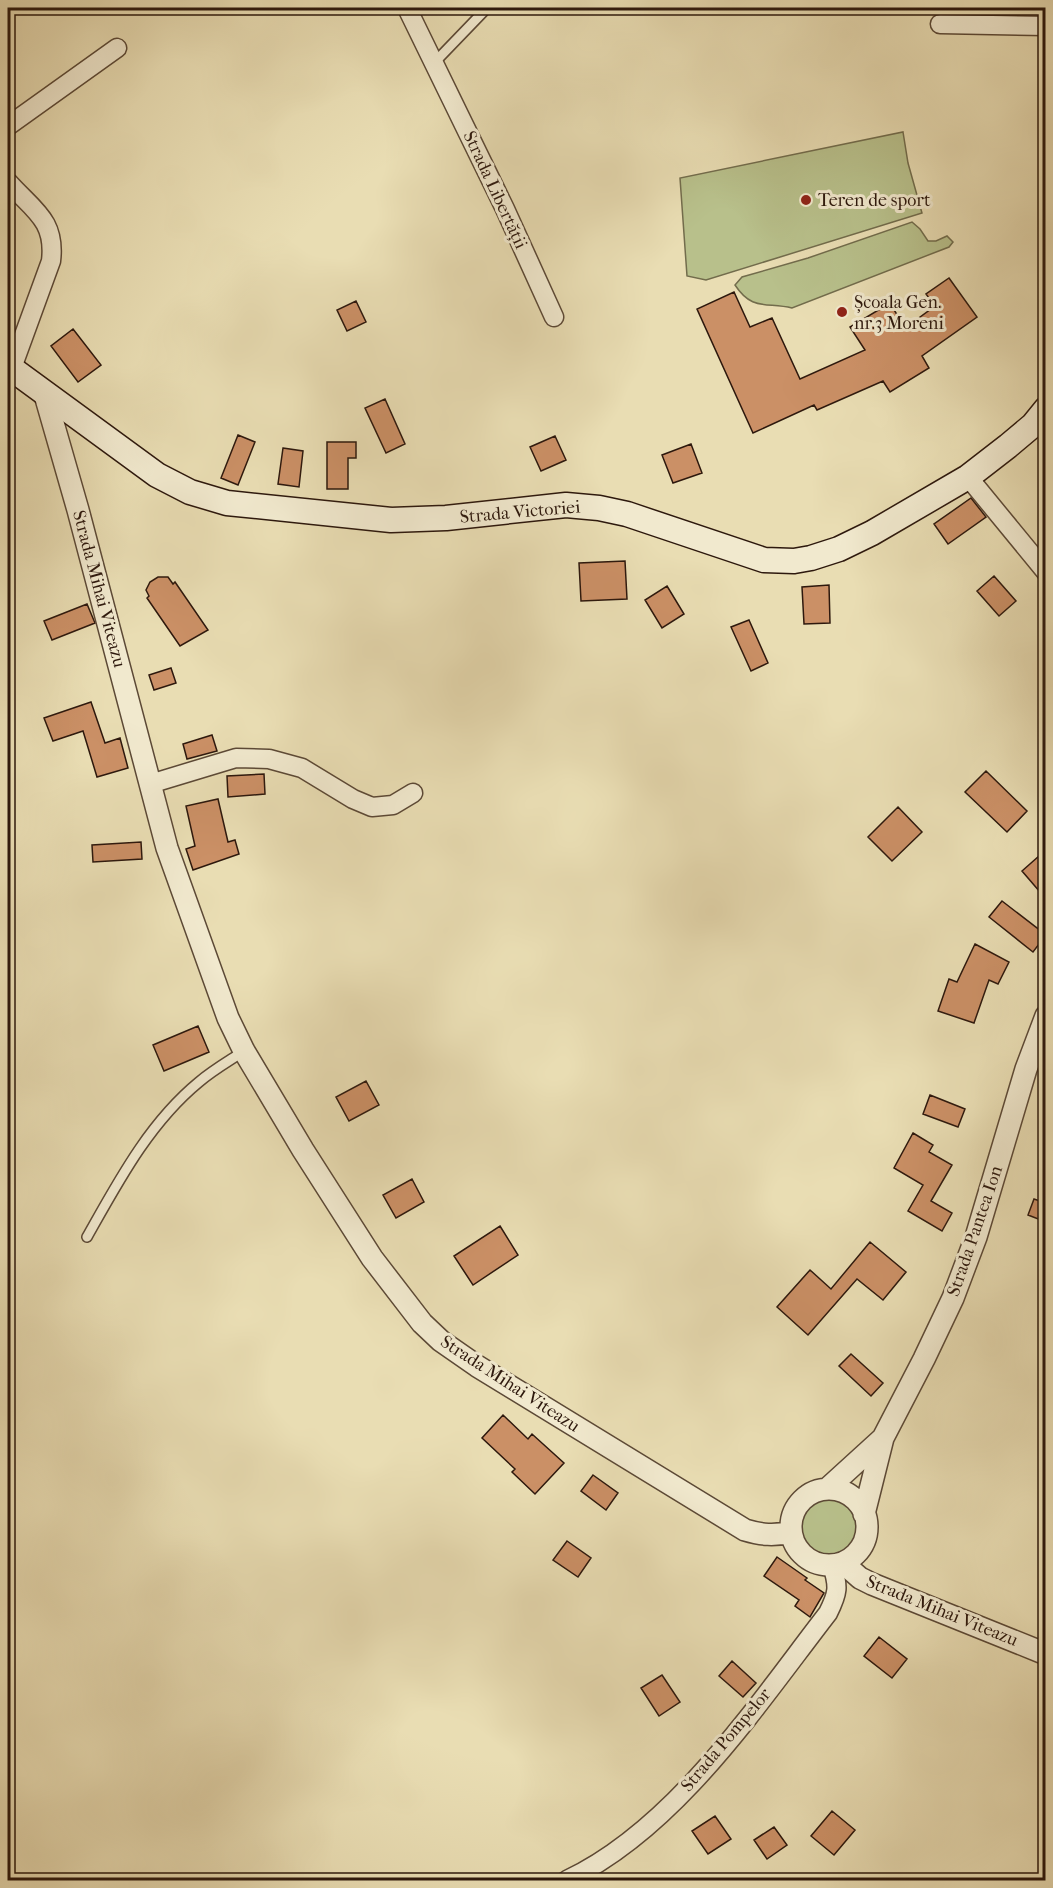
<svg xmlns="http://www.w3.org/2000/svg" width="1053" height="1888" font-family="'IM FELL French Canon',serif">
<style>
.green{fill:#b8c08b;stroke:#726c4c;stroke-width:1.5}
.building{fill:#cb9066;stroke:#2d180d;stroke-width:1.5}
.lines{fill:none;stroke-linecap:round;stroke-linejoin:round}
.service-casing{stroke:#5c4936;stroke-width:12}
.minor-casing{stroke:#5c4936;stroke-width:21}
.tertiary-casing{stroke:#5c4936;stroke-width:24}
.secondary-casing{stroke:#2d180d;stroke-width:27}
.service{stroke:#f1e9ce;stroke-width:9}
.minor{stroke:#f1e9ce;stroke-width:18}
.tertiary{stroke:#f1e9ce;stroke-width:21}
.secondary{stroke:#f1e9ce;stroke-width:24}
.poi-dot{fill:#8f2418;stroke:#f1e9ce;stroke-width:2}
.labels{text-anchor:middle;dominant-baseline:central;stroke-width:6;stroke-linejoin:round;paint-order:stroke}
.street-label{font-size:18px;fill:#2d180d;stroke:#f1e9ce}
.poi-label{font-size:18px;fill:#2d180d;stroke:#f1e9ce;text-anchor:start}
</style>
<rect width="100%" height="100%" fill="#e9ddb3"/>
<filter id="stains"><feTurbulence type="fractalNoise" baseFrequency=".00333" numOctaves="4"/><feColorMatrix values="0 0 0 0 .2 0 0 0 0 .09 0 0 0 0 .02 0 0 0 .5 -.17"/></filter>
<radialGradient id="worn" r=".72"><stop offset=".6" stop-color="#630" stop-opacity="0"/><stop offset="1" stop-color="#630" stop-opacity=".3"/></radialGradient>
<path class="green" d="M903,132L908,163L922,213L706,280L687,276L680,178Z
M912,222L920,229L928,241H936L947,236L953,242L949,247L792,308C766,302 752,311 735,285L742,277L808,258Z
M798 1528a31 31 0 1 1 62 0a31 31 0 1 1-62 0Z"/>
<path class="building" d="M949,278L977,317L922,356L929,368L890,392L883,381L817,410L814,405L753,433L697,309L734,292L750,327L772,318L800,379L865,350L850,327L890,303L905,328L935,306L926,294Z
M356,301L366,322L347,331L337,310Z
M73,329L101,365L78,382L51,346Z
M385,399L405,444L386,453L365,408Z
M238,435L255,442L238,485L221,478Z
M555,436L566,460L541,471L530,447Z
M327,442H356V458H348V489H327Z
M691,444L702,473L673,483L662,455Z
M283,448L303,451L299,487L278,484Z
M971,498L986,517L948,544L934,524Z
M625,561L627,599L581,601L579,563Z
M994,576L1016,601L999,616L977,591Z
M158,577H168L173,584L175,582L208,630L180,646L147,598L149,596L146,590L150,582Z
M829,585L830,623L804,624L802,587Z
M667,586L684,614L662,628L645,600Z
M87,604L95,623L52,640L44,621Z
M749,620L768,663L751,671L731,627Z
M171,668L176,683L154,690L149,675Z
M91,702L105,743L120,738L128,768L97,777L83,731L53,741L44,718Z
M212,735L217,751L187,759L183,744Z
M986,771L1027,811L1007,832L965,792Z
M264,774L265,794L228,797L227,776Z
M218,799L228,842L235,840L239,854L193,870L186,849L195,846L186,806Z
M898,807L922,832L892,861L868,837Z
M141,842L142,859L93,862L92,845Z
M1039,856L1046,863V899L1022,871Z
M1002,901L1046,935L1033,952L989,917Z
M975,944L1009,962L998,984L989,980L974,1023L938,1011L949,979L957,982Z
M198,1026L209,1052L164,1071L153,1045Z
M366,1081L379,1105L349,1121L336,1097Z
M930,1095L965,1109L958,1127L923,1114Z
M913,1133L933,1145L929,1152L952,1165L931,1201L952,1213L942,1231L908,1211L923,1185L894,1168Z
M412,1179L424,1202L396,1218L383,1195Z
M1034,1199L1046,1203V1222L1028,1215Z
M500,1226L518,1255L473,1285L454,1256Z
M870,1242L906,1272L883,1300L857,1279L808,1335L777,1307L810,1270L831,1289Z
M851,1354L883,1383L871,1396L839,1366Z
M503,1415L528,1439L532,1434L564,1463L535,1494L512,1472L515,1469L482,1438Z
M593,1475L618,1493L606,1510L581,1491Z
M567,1541L591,1558L578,1577L553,1560Z
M777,1557L807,1578L805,1580L824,1593L810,1617L795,1606L799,1600L764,1576Z
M879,1637L907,1659L892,1678L864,1656Z
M732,1661L756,1683L743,1697L719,1676Z
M662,1675L680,1702L659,1716L641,1688Z
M832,1811L855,1830L834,1855L811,1836Z
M715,1816L731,1839L708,1854L692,1831Z
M774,1827L787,1845L767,1859L754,1840Z"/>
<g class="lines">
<g class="service-casing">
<path id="service" d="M434,63L487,8
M87,1237C118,1182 149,1123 199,1082C213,1070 229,1061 244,1051"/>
</g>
<g class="minor-casing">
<path id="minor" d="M407,8L505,209L554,317
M940,24L1046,26
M8,126L117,48
M8,182C33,210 56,220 51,261L12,368
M968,477L1046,572
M150,784L236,758L269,759L302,768L353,799L372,807L393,805L413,793
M567,1880C675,1829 756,1706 828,1613C838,1593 839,1587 832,1565"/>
</g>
<g class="tertiary-casing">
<path id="tertiary" d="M45,395L78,510L167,848L228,1018L244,1051L303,1150L372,1258L422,1323L441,1341L477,1366L745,1530C762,1535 774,1536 791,1532
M827,1489L883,1438
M791 1527a38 38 0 1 1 76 0a38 38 0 1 1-76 0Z
M864,1514L883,1438L924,1359L953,1298L976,1237L1026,1069L1046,1016
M843,1563L860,1578L872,1584L1046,1654"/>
</g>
<g class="secondary-casing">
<path id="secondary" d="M8,366L157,475L190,492L227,503L391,520L446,518L566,505L599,508L627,514L764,560L794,561L811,558L839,549L872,533L968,477L1008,446L1033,425L1046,409"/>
</g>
<use href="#service" class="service"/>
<use href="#minor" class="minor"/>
<use href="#tertiary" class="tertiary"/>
<use href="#secondary" class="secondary"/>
</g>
<g class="poi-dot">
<circle cx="806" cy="200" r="6"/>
<circle cx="842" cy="312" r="6"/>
</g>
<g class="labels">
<g class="street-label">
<text transform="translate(495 190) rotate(65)">Strada Libertății</text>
<text transform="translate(520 512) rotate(-5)">Strada Victoriei</text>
<text transform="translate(99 589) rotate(75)">Strada Mihai Viteazu</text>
<text transform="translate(975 1231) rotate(-71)">Strada Pantea Ion</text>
<text transform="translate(510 1384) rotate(33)">Strada Mihai Viteazu</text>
<text transform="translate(942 1611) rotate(22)">Strada Mihai Viteazu</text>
<text transform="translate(726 1740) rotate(-50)">Strada Pompelor</text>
</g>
<g class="poi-label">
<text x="818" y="200">Teren de sport</text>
<text x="854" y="302">Școala Gen.<tspan x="854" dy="21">nr.3 Moreni</tspan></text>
</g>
</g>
<rect width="1053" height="1888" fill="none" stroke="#e9ddb3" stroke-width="30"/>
<rect x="9" y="9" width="1035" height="1870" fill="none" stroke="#2d180d" stroke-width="3"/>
<rect x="15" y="15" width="1023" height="1858" fill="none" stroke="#2d180d" stroke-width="1.5"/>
<rect width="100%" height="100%" filter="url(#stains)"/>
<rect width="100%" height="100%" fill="url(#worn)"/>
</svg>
